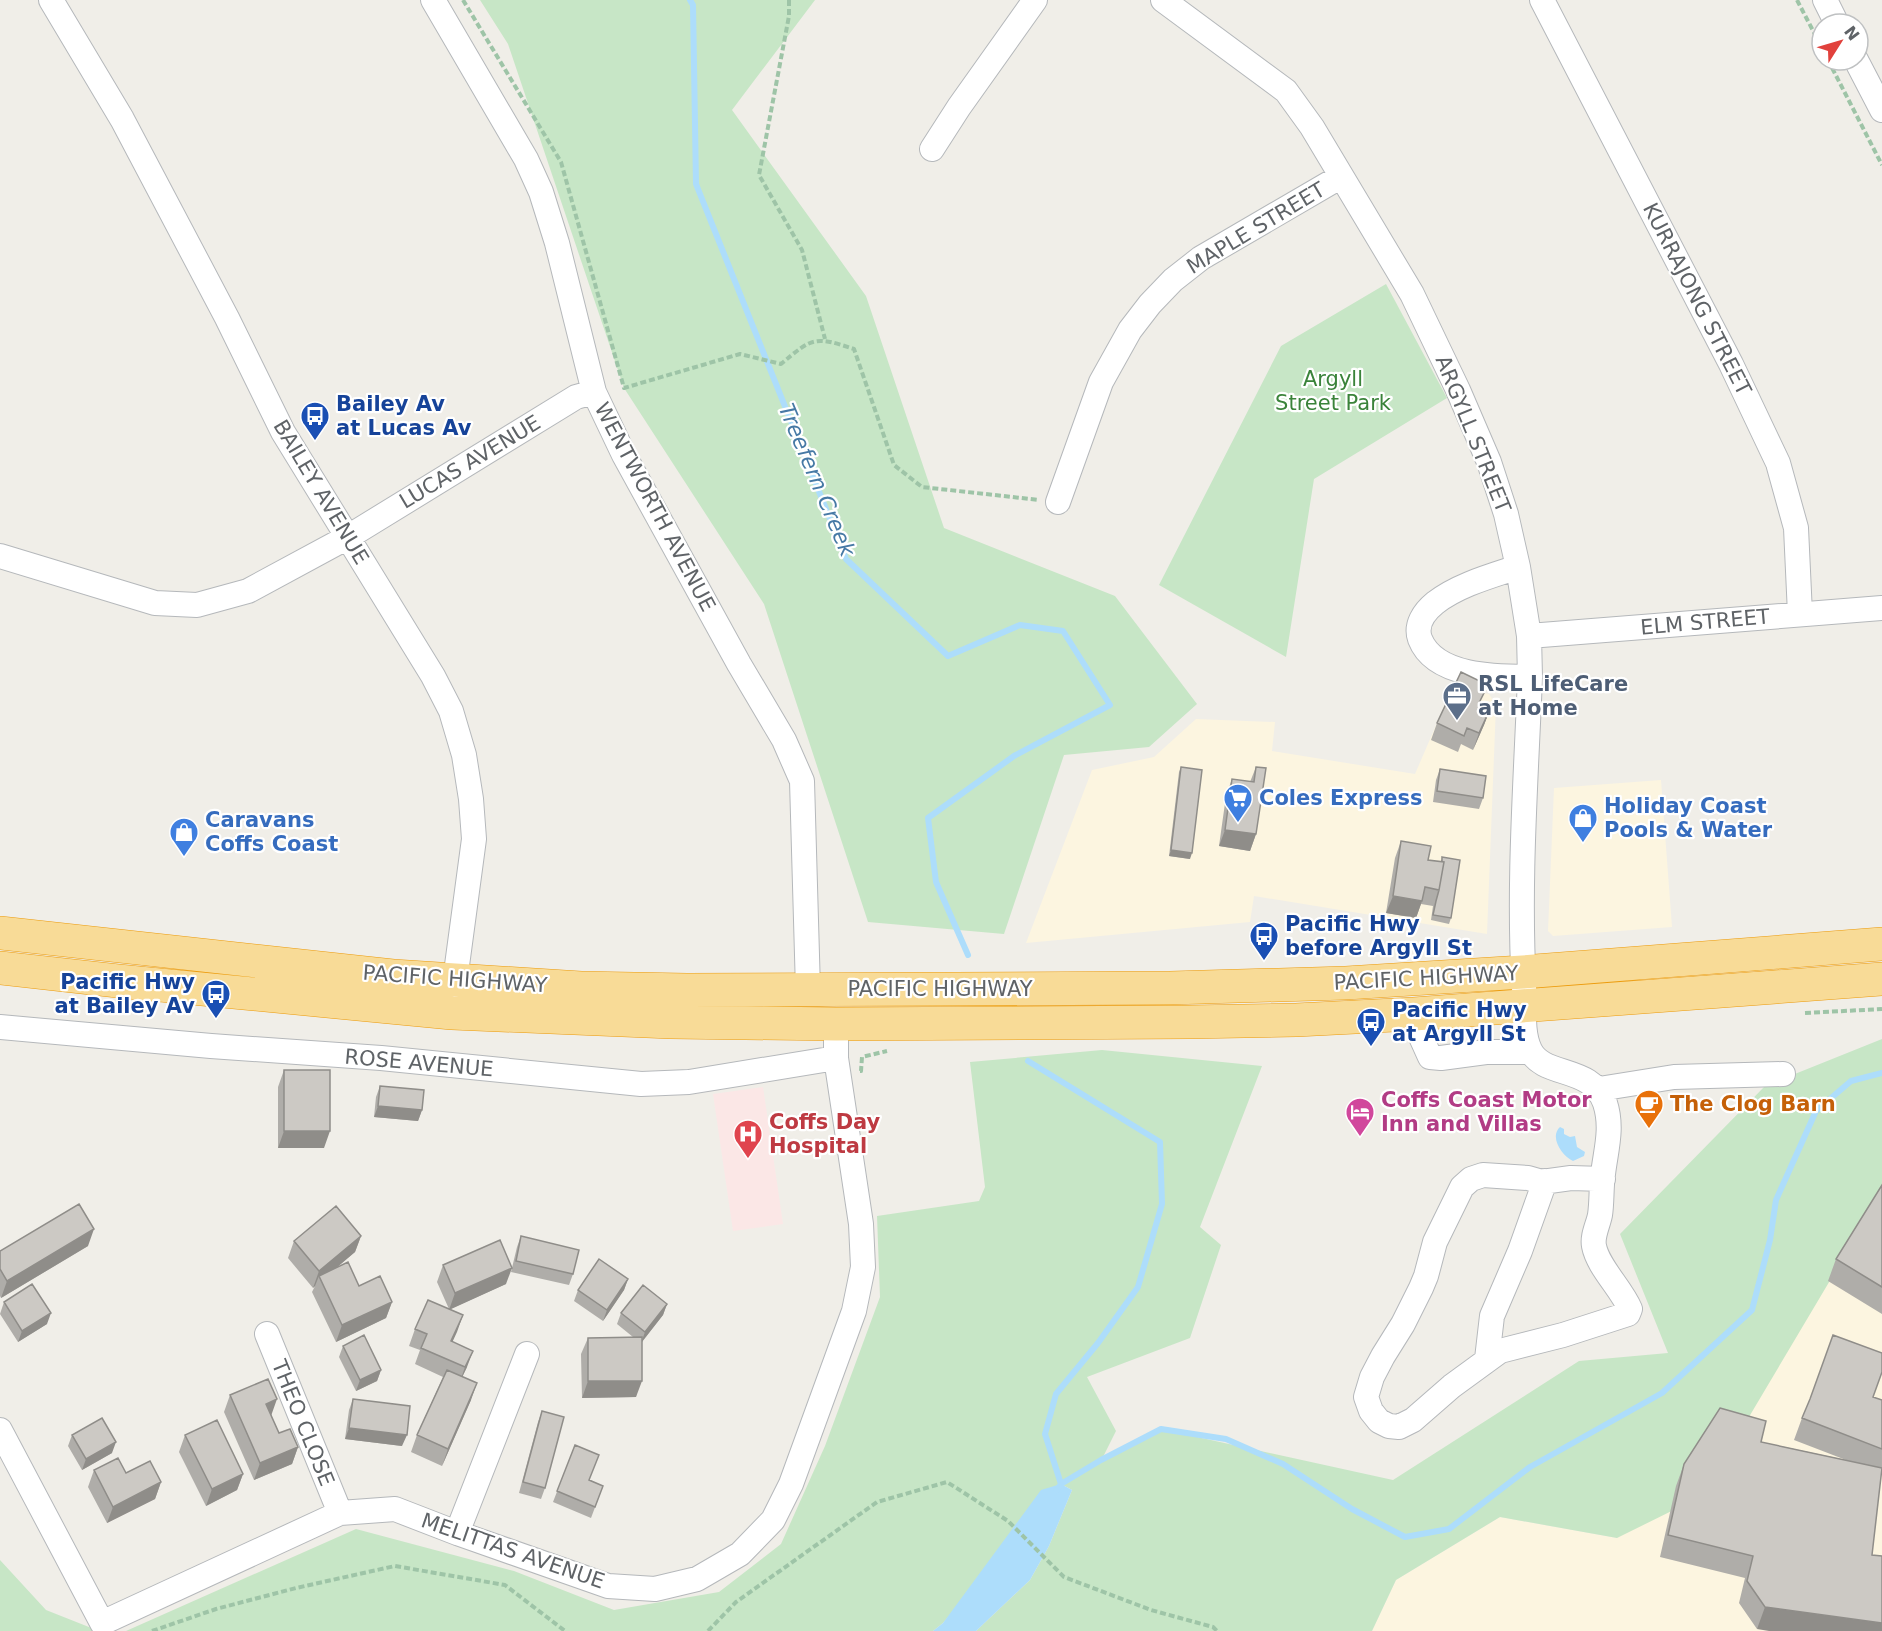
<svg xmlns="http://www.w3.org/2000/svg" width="1882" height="1631" font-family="'DejaVu Sans',sans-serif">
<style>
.commercial{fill:#fcf5e0}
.medical{fill:#fbe7e6}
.green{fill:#c7e6c6}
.water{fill:#adddfb}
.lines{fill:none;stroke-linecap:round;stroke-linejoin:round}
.stream{stroke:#adddfb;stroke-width:6}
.minor-casing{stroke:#b5b8bb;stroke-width:26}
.highway-casing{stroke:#ec9b0c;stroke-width:34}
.path{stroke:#9ec4a7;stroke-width:4;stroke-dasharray:6 3;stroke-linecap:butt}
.minor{stroke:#fff;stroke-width:24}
.highway{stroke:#f8db97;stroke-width:33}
.wall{fill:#afada9}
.shaded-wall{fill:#8f8d89}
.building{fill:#ccc9c4;stroke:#8f8d89;stroke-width:1.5}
.labels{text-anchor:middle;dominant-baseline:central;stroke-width:4.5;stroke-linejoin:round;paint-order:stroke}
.street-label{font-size:21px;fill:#5f6367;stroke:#fff}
.park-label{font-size:21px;fill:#3a833a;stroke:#fff}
.transit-label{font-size:21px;font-weight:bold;fill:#164399;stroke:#fff;text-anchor:start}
.service-label{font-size:21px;font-weight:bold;fill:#4e5e75;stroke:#fff;text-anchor:start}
.shop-label{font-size:21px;font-weight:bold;fill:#366cbe;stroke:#fff;text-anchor:start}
.hotel-label{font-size:21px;font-weight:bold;fill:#b23c85;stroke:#fff;text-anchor:start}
.food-label{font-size:21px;font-weight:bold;fill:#c56008;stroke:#fff;text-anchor:start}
.health-label{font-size:21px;font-weight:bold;fill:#be3a42;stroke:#fff;text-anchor:start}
.water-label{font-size:22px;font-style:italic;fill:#4679a5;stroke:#fff}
</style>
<rect width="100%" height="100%" fill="#f0eee8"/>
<path class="commercial" d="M1453,686L1489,694L1496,705L1487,934L1254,896L1250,922L1026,943L1092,770L1154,757L1196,719L1275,722L1272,751L1415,774Z
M1661,780L1672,927L1553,936L1548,931L1554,788Z
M1882,1193V1631H1372L1396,1580L1500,1517L1617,1538Z"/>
<path class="medical" d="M763,1087L783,1224L733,1231L713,1094Z"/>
<path class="green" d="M480,0H815L732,110L866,296L944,528L1115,596L1197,704L1149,747L1064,755L1004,934L868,922L764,604L624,388L508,44Z
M1386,284L1447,398L1314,479L1286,657L1159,585L1281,346Z
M1882,1039V1193L1702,1496L1617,1538L1500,1517L1396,1580L1372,1631H976L1030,1580L1049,1546L1072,1490L1061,1484L943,1623L933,1631H126L356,1529L514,1571L614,1610L719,1592L781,1544L825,1446L880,1297L877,1216L979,1201L985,1187L970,1062L1102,1050L1262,1066L1200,1227L1221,1245L1190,1338L1087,1377L1116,1431L1102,1459L1161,1429L1393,1480L1579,1361L1668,1353L1620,1234L1765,1086Z
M0,1560L46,1610L99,1631H0Z"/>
<path class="water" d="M1560,1127L1564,1129V1134L1570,1137L1575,1136L1577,1147L1585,1152L1584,1156L1573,1161C1562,1156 1549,1137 1560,1127Z
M1061,1484L1072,1490L1049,1546L1030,1580L976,1631H933L943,1623L1041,1490Z"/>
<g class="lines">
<path class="stream" d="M690,0L693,5L696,184L846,559L948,656L1020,625L1063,631L1110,705L1014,756L928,818L936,882L968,955
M1028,1061L1160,1142L1162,1204L1138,1287L1098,1343L1056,1394L1045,1434L1061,1484
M1057,1490L1061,1484L1101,1460L1161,1429L1226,1439L1283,1464L1352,1509L1405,1537L1449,1529L1530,1467L1662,1393L1752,1310L1770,1240L1776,1200L1816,1111L1851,1081L1882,1073"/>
<g class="minor-casing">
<path id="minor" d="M51,0L122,119L227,318L283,432L433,676L451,711L464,755L471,799L474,839L453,995
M433,0L526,159L541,192L557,243L594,392L624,455L739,664L784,740L802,781L808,990
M1163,0L1286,91L1312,127L1412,294L1458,390L1489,462L1506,514L1518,567L1529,636L1530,677C1526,780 1518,884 1524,987C1525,1007 1521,1031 1530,1050C1543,1078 1592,1065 1605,1103C1613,1128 1606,1149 1603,1174C1601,1188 1602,1202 1600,1215C1598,1225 1592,1236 1594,1246C1598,1267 1621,1288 1630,1309L1628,1314L1563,1335L1500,1351L1452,1386L1413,1420L1399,1427L1389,1426L1379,1421L1371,1411L1366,1397L1372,1377L1383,1356L1403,1324L1421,1288L1426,1276L1435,1242L1462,1187L1471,1179L1483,1175L1528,1178L1542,1182L1571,1178L1603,1179
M1542,0L1731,364L1778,463L1796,528L1800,614
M1825,0L1837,24
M1856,60L1882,110
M932,149L959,107L1035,0
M1058,502L1101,382L1130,330L1150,304L1173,280L1201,258L1340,177
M0,556L155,603L197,605L248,591L348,537L576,397L594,392
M1518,567C1491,576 1458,585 1435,603C1424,612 1415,625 1420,639C1435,677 1496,677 1530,677
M1529,636L1882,608
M1414,1014L1421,1037L1430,1057L1441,1058L1486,1052H1531
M0,1027L211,1046L381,1058L641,1084L689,1082L836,1058
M1599,1089L1674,1077L1783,1074
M267,1334L340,1513
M1487,1359L1492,1316L1520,1251L1545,1181
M0,1430L102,1623L340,1513L395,1509L457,1533L608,1586L655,1589L697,1579L740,1554L773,1520L791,1484L854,1311L863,1267L861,1224L836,1058V1024
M457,1533L527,1354"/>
</g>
<g class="highway-casing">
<path id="highway" d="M0,933L393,976L581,988L687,990L1170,988L1346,983L1523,972L1882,944
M0,968L118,981L452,1013L671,1022L836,1024L1188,1022L1296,1020L1414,1014L1882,979"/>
</g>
<path class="path" d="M463,0L561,162L624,388L740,354L781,364C813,337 815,336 854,349L894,465L922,487L1039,500
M789,0V16L759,175L802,250L825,339
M1797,0L1822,48
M1828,60L1882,165
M1805,1013L1882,1009
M860,1071H861L862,1057L887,1051
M152,1631L216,1609L296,1588L395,1566L505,1585L565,1631
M708,1631L736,1602L877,1502L947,1482L1008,1521L1064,1577L1151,1610L1213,1627L1217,1631"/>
<use href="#minor" class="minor"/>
<use href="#highway" class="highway"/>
</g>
<path class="wall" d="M1481,704L1490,709L1484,725L1473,750L1461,744L1458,752L1431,740L1437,723Z
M1181,767L1190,859L1169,856L1179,772Z
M1256,767V834L1250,851L1219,846L1226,796L1232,779L1250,782Z
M1440,769L1483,798L1479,809L1433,802L1436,780Z
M1401,841L1428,860L1441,862L1442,857L1451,918L1449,924L1431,920L1433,906L1421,904L1416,918L1386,913L1395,858Z
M284,1070L324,1148H278V1087Z
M380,1086L422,1110L418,1121L374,1117L376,1097Z
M1882,1185V1314L1828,1281L1836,1259Z
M361,1236L355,1252L337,1267L359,1286L392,1302L386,1318L336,1342L312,1292L315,1286L313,1288L288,1258L294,1241Z
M521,1236L573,1274L569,1285L511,1272L517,1247Z
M88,1246L1,1298L0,1296V1251Z
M443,1265L506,1284L450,1309L463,1315L452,1342L467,1367L462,1377L471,1400L442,1466L411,1452L417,1435L443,1377L415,1364L420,1350L409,1346L415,1329L449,1309L437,1282Z
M628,1279L624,1290L603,1321L574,1301L578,1290Z
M4,1302L47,1324L18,1342L0,1314Z
M667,1304L663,1315L642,1342L636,1397L582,1398L581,1354L588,1338L633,1337L617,1324L621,1313Z
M343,1346L381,1370L377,1381L356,1391L339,1357Z
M230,1395L271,1415L279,1433L298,1447L292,1464L254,1480L224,1412Z
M1873,1397L1882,1400V1474L1881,1473L1757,1629L1739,1603L1745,1578L1660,1557L1676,1486L1684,1464L1761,1442L1846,1460L1794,1440L1802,1418Z
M353,1399L402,1446L345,1439L349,1410Z
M542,1411L545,1488L541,1499L519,1493L538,1422Z
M72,1435L112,1453L82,1470L68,1446Z
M185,1435L243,1474L237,1490L206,1506L179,1452Z
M575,1445L590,1480L603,1486L591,1518L553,1502Z
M94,1470L126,1473L161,1482L155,1499L107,1523L88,1487Z"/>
<path class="shaded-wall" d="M1490,709L1484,725L1473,750L1479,733Z
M1225,830L1256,834L1250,851L1219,846Z
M1171,850L1192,853L1190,859L1169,856Z
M1393,896L1422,901L1416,918L1386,913Z
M378,1106L422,1110L418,1121L374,1117Z
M284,1131H330L324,1148H278Z
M94,1229L88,1246L1,1298L7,1281Z
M361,1236L355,1252L321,1281L319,1276L315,1286L313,1288L319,1271Z
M512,1268L506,1284L449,1310L455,1293Z
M628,1279L624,1290L603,1321L607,1310Z
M392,1302L386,1318L336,1342L342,1325Z
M667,1304L663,1315L641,1343L645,1332Z
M51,1313L47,1324L18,1342L22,1331Z
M463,1315L457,1332L445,1358L451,1341Z
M473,1351L467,1367L459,1384L465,1367Z
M381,1370L377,1381L356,1391L360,1380Z
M588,1381H642L636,1397L582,1398Z
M477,1383L471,1400L442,1466L448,1449Z
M277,1399L271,1416L266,1404Z
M349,1428L407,1435L402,1446L345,1439Z
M116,1442L112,1453L82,1470L86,1459Z
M298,1447L292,1464L254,1480L260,1463Z
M243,1474L237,1490L206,1506L212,1489Z
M161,1482L155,1499L107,1523L113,1507Z
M1765,1607L1882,1623V1631H1769L1757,1629Z"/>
<path class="building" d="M1461,672L1488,685L1479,703L1490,709L1479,733L1467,728L1464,736L1437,723Z
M1181,767L1202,770L1192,853L1171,850Z
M1256,767L1266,768L1256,834L1225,830L1232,779L1254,782Z
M1440,769L1486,776L1483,798L1437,791Z
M1401,841L1431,846L1428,860L1444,862L1439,890L1425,887L1422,901L1393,896Z
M1442,857L1460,860L1451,918L1433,915L1436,901L1439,890L1444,862H1442Z
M284,1070H330V1131H284Z
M380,1086L424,1090L422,1110L378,1106Z
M1882,1185V1287L1836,1259Z
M79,1204L94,1229L7,1281L0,1269V1251Z
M336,1206L361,1236L319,1271L294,1241Z
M521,1236L579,1250L573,1274L516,1261Z
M500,1240L512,1268L455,1293L443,1265Z
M599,1259L628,1279L607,1310L578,1290Z
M348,1262L359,1286L380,1276L392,1302L342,1325L319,1276Z
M32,1284L51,1313L22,1331L4,1302Z
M643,1285L667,1304L645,1332L621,1313Z
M428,1300L463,1315L451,1341L473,1351L465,1367L421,1348L427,1334L415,1329Z
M364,1335L381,1370L360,1380L343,1346Z
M1833,1335L1882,1353V1372L1873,1397L1882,1400V1449L1802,1418L1810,1399Z
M642,1337V1381H588V1338Z
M447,1370L477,1383L448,1449L417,1435Z
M268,1379L277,1399L266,1404L279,1433L290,1429L298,1447L260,1463L230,1395Z
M353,1399L410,1406L407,1435L349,1428Z
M1720,1408L1766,1421L1761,1442L1882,1468L1872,1555L1882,1556V1623L1765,1607L1747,1581L1753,1556L1668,1535L1684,1464Z
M542,1411L564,1417L545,1488L523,1482Z
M102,1418L116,1442L86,1459L72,1435Z
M217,1420L243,1474L212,1489L185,1435Z
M575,1445L599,1455L589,1480L603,1486L595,1507L557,1491Z
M118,1458L126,1473L150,1461L161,1482L113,1507L94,1470Z"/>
<defs>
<g id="bus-pin" transform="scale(1.5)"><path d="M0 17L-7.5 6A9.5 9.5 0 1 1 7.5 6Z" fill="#1a4fb4" stroke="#fff"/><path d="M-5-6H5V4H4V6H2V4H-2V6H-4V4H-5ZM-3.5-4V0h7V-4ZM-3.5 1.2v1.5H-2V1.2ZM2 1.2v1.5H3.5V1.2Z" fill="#fff"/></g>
<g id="office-pin" transform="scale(1.5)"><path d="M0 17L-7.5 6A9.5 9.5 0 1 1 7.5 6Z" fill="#5c6f8a" stroke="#fff"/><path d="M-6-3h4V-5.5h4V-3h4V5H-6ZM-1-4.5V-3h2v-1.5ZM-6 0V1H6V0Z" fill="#fff"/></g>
<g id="supermarket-pin" transform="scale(1.5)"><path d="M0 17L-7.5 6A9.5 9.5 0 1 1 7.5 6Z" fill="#3f7fe0" stroke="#fff"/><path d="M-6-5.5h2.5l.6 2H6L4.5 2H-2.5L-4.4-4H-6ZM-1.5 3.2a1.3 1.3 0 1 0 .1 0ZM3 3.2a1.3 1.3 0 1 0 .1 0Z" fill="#fff"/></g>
<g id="shop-pin" transform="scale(1.5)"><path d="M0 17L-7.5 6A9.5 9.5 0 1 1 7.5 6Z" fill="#3f7fe0" stroke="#fff"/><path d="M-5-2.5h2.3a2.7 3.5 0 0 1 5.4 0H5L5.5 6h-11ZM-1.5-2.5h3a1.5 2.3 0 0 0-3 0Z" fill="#fff"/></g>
<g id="cafe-pin" transform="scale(1.5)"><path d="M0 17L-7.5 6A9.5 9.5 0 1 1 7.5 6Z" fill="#e8710a" stroke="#fff"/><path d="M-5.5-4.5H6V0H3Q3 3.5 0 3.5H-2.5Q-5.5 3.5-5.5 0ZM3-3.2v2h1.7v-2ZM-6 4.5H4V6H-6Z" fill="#fff"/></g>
<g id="hotel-pin" transform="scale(1.5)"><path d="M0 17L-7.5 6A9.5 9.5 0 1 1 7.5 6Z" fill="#d1479c" stroke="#fff"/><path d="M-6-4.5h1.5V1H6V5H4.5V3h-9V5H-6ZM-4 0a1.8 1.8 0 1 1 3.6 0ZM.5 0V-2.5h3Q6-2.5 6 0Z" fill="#fff"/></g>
<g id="hospital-pin" transform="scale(1.5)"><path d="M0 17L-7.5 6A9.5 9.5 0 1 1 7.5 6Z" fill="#e0444e" stroke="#fff"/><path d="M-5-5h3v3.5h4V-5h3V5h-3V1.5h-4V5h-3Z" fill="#fff"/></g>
</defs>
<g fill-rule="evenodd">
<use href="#bus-pin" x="315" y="416"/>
<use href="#office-pin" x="1457" y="696"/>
<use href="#supermarket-pin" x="1238" y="798"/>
<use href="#shop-pin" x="1583" y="818"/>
<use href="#shop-pin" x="184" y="832"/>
<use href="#bus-pin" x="1264" y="936"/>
<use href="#bus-pin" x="216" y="994"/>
<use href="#bus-pin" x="1371" y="1022"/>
<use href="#cafe-pin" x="1649" y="1104"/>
<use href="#hotel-pin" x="1360" y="1112"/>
<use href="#hospital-pin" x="748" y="1134"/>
</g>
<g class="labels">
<g class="street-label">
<text transform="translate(1256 228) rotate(-31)">MAPLE STREET</text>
<text transform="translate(1697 299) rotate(63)">KURRAJONG STREET</text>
<text transform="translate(1473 434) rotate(68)">ARGYLL STREET</text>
<text transform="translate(470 462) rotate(-31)">LUCAS AVENUE</text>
<text transform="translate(321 492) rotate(59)">BAILEY AVENUE</text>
<text transform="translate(655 507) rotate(62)">WENTWORTH AVENUE</text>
<text transform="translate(1705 622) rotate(-5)">ELM STREET</text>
<text transform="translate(1426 978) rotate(-3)">PACIFIC HIGHWAY</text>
<text transform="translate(455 979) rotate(4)">PACIFIC HIGHWAY</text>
<text x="940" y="989">PACIFIC HIGHWAY</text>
<text transform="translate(419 1063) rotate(5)">ROSE AVENUE</text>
<text transform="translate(303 1423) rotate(68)">THEO CLOSE</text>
<text transform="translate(513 1551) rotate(19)">MELITTAS AVENUE</text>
</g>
<g class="park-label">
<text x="1333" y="379">Argyll<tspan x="1333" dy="24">Street Park</tspan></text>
</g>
<g class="transit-label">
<text x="336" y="404">Bailey Av<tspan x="336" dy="24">at Lucas Av</tspan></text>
<text x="1285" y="924">Pacific Hwy<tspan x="1285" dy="24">before Argyll St</tspan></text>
<text x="195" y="982" text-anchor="end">Pacific Hwy<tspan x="195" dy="24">at Bailey Av</tspan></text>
<text x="1392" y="1010">Pacific Hwy<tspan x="1392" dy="24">at Argyll St</tspan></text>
</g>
<g class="service-label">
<text x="1478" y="684">RSL LifeCare<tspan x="1478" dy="24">at Home</tspan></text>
</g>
<g class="shop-label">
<text x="1259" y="798">Coles Express</text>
<text x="1604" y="806">Holiday Coast<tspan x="1604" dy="24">Pools &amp; Water</tspan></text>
<text x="205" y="820">Caravans<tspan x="205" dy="24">Coffs Coast</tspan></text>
</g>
<g class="hotel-label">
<text x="1381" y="1100">Coffs Coast Motor<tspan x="1381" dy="24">Inn and Villas</tspan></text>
</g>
<g class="food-label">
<text x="1670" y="1104">The Clog Barn</text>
</g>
<g class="health-label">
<text x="769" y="1122">Coffs Day<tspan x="769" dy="24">Hospital</tspan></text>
</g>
<g class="water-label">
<text transform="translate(817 480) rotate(67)">Treefern Creek</text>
</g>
</g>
<g transform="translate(1840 42) rotate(53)"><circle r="28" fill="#ffffff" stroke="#bfc1c2" stroke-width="1.5"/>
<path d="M0-4.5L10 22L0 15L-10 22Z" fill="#e1413c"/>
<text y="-9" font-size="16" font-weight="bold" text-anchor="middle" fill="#5f6367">N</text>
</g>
</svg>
